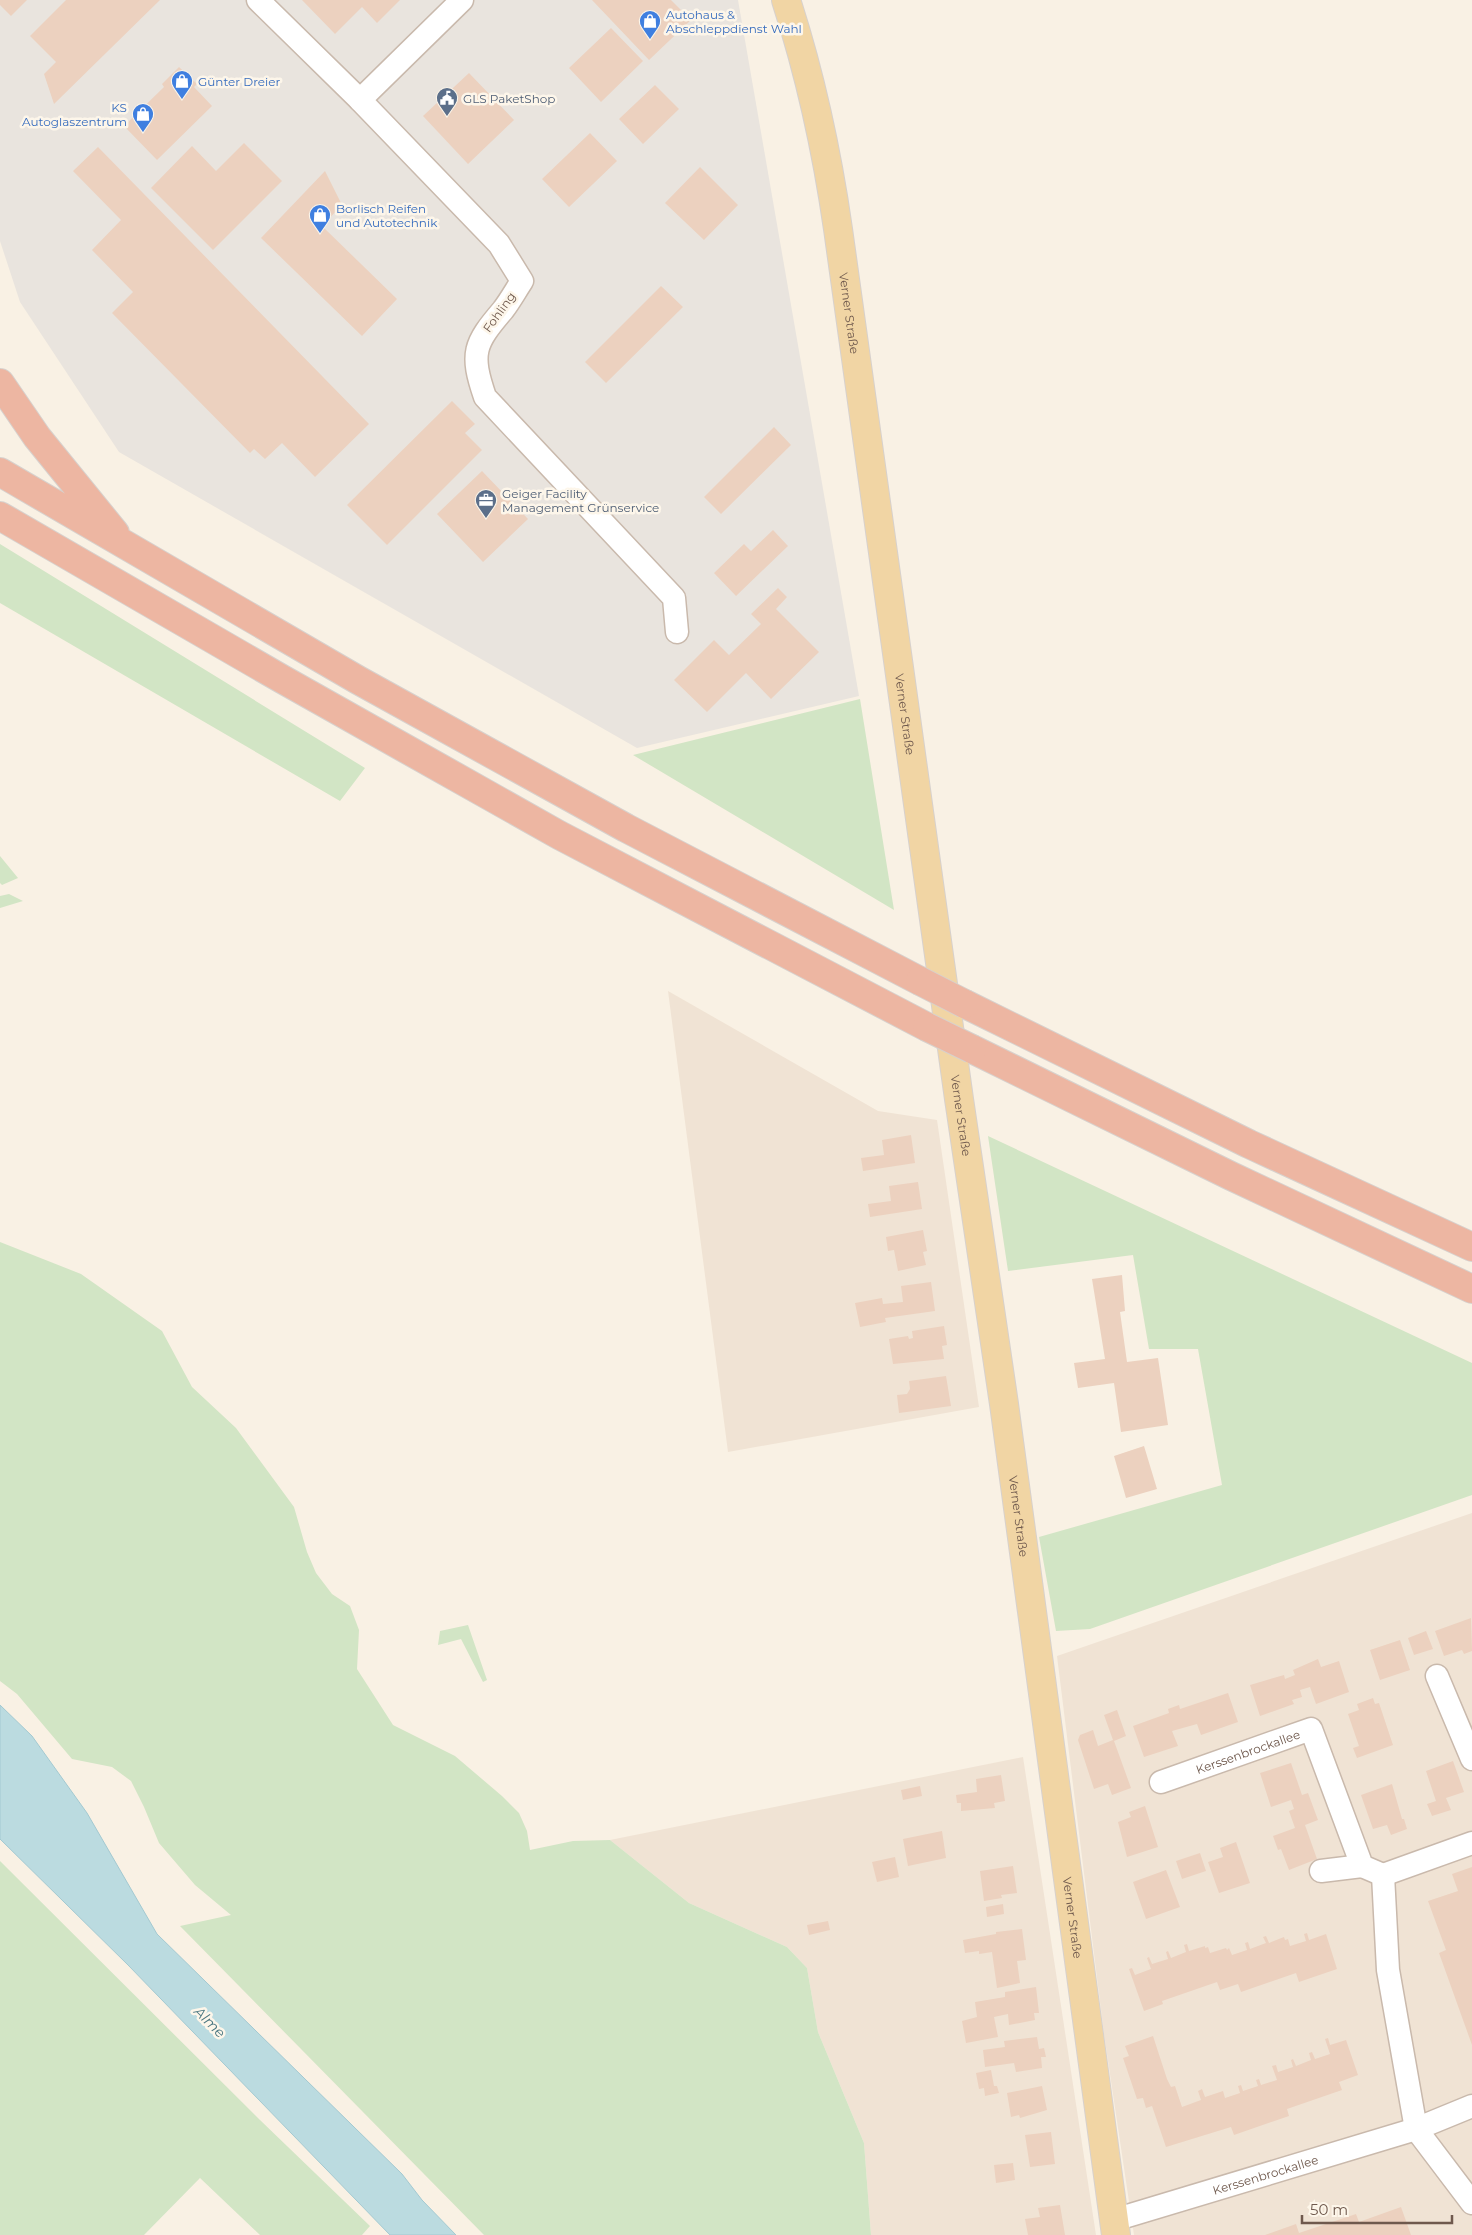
<svg xmlns="http://www.w3.org/2000/svg" width="1472" height="2235" font-family="Montserrat,sans-serif">
<style>
.residential{fill:#f0e3d4}
.industrial{fill:#e9e4de}
.green{fill:#d2e5c5}
.water{fill:#bbdbe0;stroke:#a3c9d1}
.building{fill:#ecd1bf}
.lines{fill:none;stroke-linecap:round;stroke-linejoin:round}
.minor-casing{stroke:#c9b9ac;stroke-width:25}
.major-casing{stroke:#d7d1cd;stroke-width:30}
.highway-casing{stroke:#d7d1cd;stroke-width:30}
.minor{stroke:#fff;stroke-width:22}
.major{stroke:#f1d5a4;stroke-width:28}
.highway{stroke:#edb6a2;stroke-width:28}
.highway-bridge-casing{stroke:#d7d1cd;stroke-width:30;stroke-linecap:butt}
.highway-bridge{stroke:#edb6a2;stroke-width:28}
.labels{text-anchor:middle;dominant-baseline:central;stroke-width:5;stroke-linejoin:round;paint-order:stroke}
.shop-label{font-size:12px;fill:#366cbe;stroke:#fdf6ea;text-anchor:start}
.service-label{font-size:12px;fill:#4e5e75;stroke:#fdf6ea;text-anchor:start}
.street-label{font-size:12px;fill:#6f594d;stroke:#fdf6ea}
.water-label{font-size:14px;font-style:italic;fill:#497680;stroke:#fdf6ea}
</style>
<rect width="100%" height="100%" fill="#f9f1e4"/>
<path class="residential" d="M668,991L878,1111L937,1120L979,1407L728,1452Z
M1472,1513V2235H1134L1104,2034L1057,1656Z
M1023,1757L1096,2235H871L864,2143L818,2032L807,1968L787,1947L689,1903L610,1840Z"/>
<path class="industrial" d="M0,0H738L859,696L637,748L119,452L20,302L0,241Z"/>
<path class="green" d="M0,544L365,768L340,801L0,603Z
M860,699L894,910L633,755Z
M0,856L18,878L2,885L0,883Z
M9,894L23,901L0,908V896Z
M988,1136L1472,1363V1495L1090,1629L1056,1631L1039,1537L1222,1485L1198,1349H1149L1133,1255L1008,1271Z
M0,1242L81,1274L162,1331L192,1387L236,1428L294,1507L307,1552L316,1573L332,1594L350,1606L359,1630L357,1669L393,1725L455,1756L502,1796L519,1813L527,1831L530,1850L573,1841L610,1840L689,1903L787,1947L807,1968L818,2032L864,2143L871,2235H484L180,1926L231,1915L195,1885L159,1843L144,1807L131,1781L112,1767L72,1759L17,1694L0,1681Z
M468,1625L487,1680L483,1682L461,1639L438,1645L440,1631Z
M0,1861L260,2120L370,2226L362,2235H260L200,2178L144,2235H0Z"/>
<path class="water" d="M0,1705L32,1736L87,1813L157,1934L402,2174L422,2200L456,2235H390L128,1965L0,1839Z"/>
<path class="building" d="M0,0H27L11,16L0,5Z
M66,0H160L54,104L44,74L56,62L30,36Z
M302,0H400L377,23L362,7L335,34Z
M592,0H671L691,20L649,60Z
M611,28L643,61L601,102L569,68Z
M179,67L197,84L194,87L212,106L157,160L124,126L164,87L162,84Z
M469,73L514,120L468,164L423,116Z
M655,85L679,109L643,144L619,119Z
M590,133L617,161L569,207L542,179Z
M244,143L282,181L213,250L151,188L192,146L216,171Z
M98,147L369,424L315,477L282,443L265,459L254,449L250,453L112,313L133,292L92,250L121,220L73,171Z
M700,167L738,205L704,240L665,203Z
M325,171L342,205L322,226L397,299L362,336L261,238Z
M661,286L683,307L606,383L585,362Z
M452,401L475,424L465,433L482,450L387,545L347,505Z
M774,427L791,445L721,514L704,497Z
M482,471L528,519L483,562L437,514Z
M773,530L788,546L736,596L714,573L744,544L751,551Z
M778,588L787,597L776,609L819,652L771,699L746,673L707,712L674,680L714,640L729,655L761,624L751,614Z
M911,1135L915,1163L863,1171L861,1158L884,1155L882,1140Z
M918,1182L922,1209L870,1217L868,1204L891,1201L889,1186Z
M923,1230L927,1251L923,1252L926,1265L898,1271L894,1250L888,1251L886,1237Z
M1122,1275L1125,1311L1120,1312L1127,1362L1158,1358L1168,1425L1121,1432L1114,1383L1078,1388L1074,1363L1105,1359L1092,1279Z
M931,1282L935,1311L885,1318L886,1322L860,1327L855,1303L882,1298L883,1304L903,1302L901,1286Z
M944,1326L947,1345L942,1346L944,1359L893,1364L889,1339L908,1336L909,1339L913,1338L912,1331Z
M946,1376L951,1406L899,1413L897,1395L907,1394L910,1389L909,1381Z
M1144,1446L1157,1489L1126,1498L1114,1456Z
M1471,1618L1472,1651L1464,1654L1462,1650L1444,1656L1435,1631Z
M1426,1631L1433,1649L1414,1655L1408,1638Z
M1400,1640L1410,1670L1380,1680L1370,1650Z
M1318,1659L1321,1667L1339,1661L1349,1692L1316,1704L1310,1687L1300,1690L1302,1697L1292,1700L1294,1704L1260,1716L1250,1685L1284,1675L1285,1679L1295,1675L1293,1670Z
M1228,1693L1238,1722L1201,1735L1197,1724L1172,1731L1178,1746L1144,1757L1133,1726L1169,1713L1168,1709L1179,1705L1180,1709Z
M1373,1698L1375,1704L1379,1703L1393,1745L1357,1758L1353,1748L1359,1746L1348,1714L1359,1710L1357,1704Z
M1117,1710L1126,1736L1114,1741L1131,1788L1112,1795L1108,1784L1094,1789L1078,1740L1080,1735L1093,1730L1098,1746L1113,1740L1104,1715Z
M1453,1761L1464,1792L1446,1798L1451,1810L1432,1816L1427,1804L1436,1801L1426,1771Z
M1291,1763L1302,1795L1308,1793L1318,1820L1305,1825L1317,1859L1289,1870L1281,1849L1278,1850L1273,1836L1295,1828L1289,1811L1294,1809L1291,1800L1271,1807L1260,1773Z
M1001,1775L1005,1801L994,1803L995,1808L961,1811V1803H957L956,1795L977,1792L976,1779Z
M1392,1784L1402,1819H1404L1407,1829L1391,1835L1387,1825L1373,1829L1361,1795Z
M920,1786L922,1796L903,1800L901,1790Z
M1145,1806L1158,1847L1127,1857L1118,1822L1131,1817L1129,1812Z
M942,1831L946,1858L908,1866L903,1839Z
M1236,1842L1250,1883L1219,1893L1208,1862L1223,1857L1220,1848Z
M1200,1853L1206,1871L1182,1879L1176,1861Z
M895,1857L899,1877L877,1882L872,1862Z
M1013,1866L1017,1893L1001,1895L1002,1898L984,1901L980,1871Z
M1472,1867V2045L1439,1953L1446,1950L1428,1901L1458,1891L1452,1874Z
M1166,1870L1180,1907L1146,1919L1133,1882Z
M1003,1904L1004,1914L987,1917L986,1907Z
M828,1921L830,1930L809,1935L807,1925Z
M1022,1929L1026,1960L1017,1961L1020,1983L997,1988L992,1952L979,1954V1951L965,1953L963,1940L996,1934V1932Z
M1307,1933L1309,1940L1326,1934L1337,1969L1299,1982L1296,1973L1241,1992L1238,1984L1220,1990L1217,1982L1162,2001L1163,2004L1144,2011L1129,1969L1132,1968L1135,1975L1151,1969L1147,1958L1149,1957L1152,1964L1168,1959L1166,1952L1168,1951L1171,1958L1186,1952L1184,1945L1187,1944L1189,1951L1205,1946V1948L1208,1947L1210,1953L1226,1948L1227,1950L1229,1948L1232,1955L1247,1950L1245,1943L1248,1942L1250,1949L1266,1943L1263,1937L1266,1936L1269,1943L1284,1937L1285,1940L1288,1939L1290,1946L1306,1941L1304,1934Z
M1036,1987L1039,2013H1034L1035,2020L1009,2025L1008,2014L994,2017L998,2037L966,2043L962,2021L977,2017L975,2002L1005,1997V1992Z
M1153,2036L1167,2079L1171,2087L1175,2086L1182,2107L1201,2100L1198,2091L1202,2089L1205,2097L1223,2091L1225,2098L1240,2093L1238,2086L1241,2085L1243,2091L1258,2086L1256,2080L1259,2079L1261,2085L1277,2080L1272,2066L1276,2065L1278,2072L1293,2067L1291,2060L1293,2059L1296,2066L1311,2060L1309,2053L1312,2052L1315,2059L1330,2054L1325,2039L1328,2038L1330,2045L1346,2040L1358,2075L1339,2082L1342,2090L1287,2109L1289,2116L1234,2135L1231,2127L1166,2147L1152,2106L1146,2108L1143,2098L1137,2099L1123,2058L1129,2056L1125,2046Z
M1037,2037L1039,2049L1044,2048L1046,2057H1041L1042,2068L1016,2072L1014,2063L985,2067L983,2050L1005,2047L1004,2041Z
M991,2070L994,2086H997L999,2093L985,2096L984,2088L979,2089L976,2073Z
M1042,2086L1047,2110L1020,2118L1019,2115L1011,2117L1007,2093Z
M1051,2132L1055,2164L1030,2167L1025,2135Z
M1013,2163L1015,2180L996,2183L994,2165Z
M1060,2205L1065,2235H1028L1025,2219L1040,2217L1038,2208Z
M1401,2207L1411,2235H1265L1296,2224L1299,2233L1356,2214L1359,2222Z"/>
<g class="lines">
<g class="minor-casing">
<g id="minor">
<path d="M258,0L360,100L499,244L522,281C516,290 510,301 503,310C474,344 470,353 485,397L674,598L677,632"/>
<path d="M360,100L462,0"/>
<path d="M1437,1676L1472,1759"/>
<path id="s1" d="M1161,1782L1311,1729L1362,1866L1383,1875L1472,1843"/>
<path d="M1321,1871L1362,1866"/>
<path d="M1383,1875L1388,1970L1416,2129L1472,2203"/>
<path id="s2" d="M1114,2220L1416,2129L1472,2106"/>
</g>
</g>
<g class="major-casing">
<g id="major">
<path id="s3" d="M786,0C810,74 827,152 838,229L959,1099L1004,1404L1116,2235"/>
</g>
</g>
<g class="highway-casing">
<path id="highway" d="M0,383L37,437L115,533
M0,472L358,680L626,828L920,981
M0,516L282,679L559,835L927,1027
M965,1004L1249,1144L1472,1247
M972,1049L1231,1176L1472,1289"/>
</g>
<use href="#minor" class="minor"/>
<use href="#major" class="major"/>
<use href="#highway" class="highway"/>
<g class="highway-bridge-casing">
<path id="highway-bridge" d="M920,981L965,1004
M927,1027L972,1049"/>
</g>
<use href="#highway-bridge" class="highway-bridge"/>
</g>
<defs>
<g id="shop-pin" transform="scale(1.125)"><path d="M0 17L-7.5 6A9.5 9.5 0 1 1 7.5 6Z" fill="#3f7fe0" stroke="#fdf6ea"/><path d="M-5-2.5h2.3a2.7 3.5 0 0 1 5.4 0H5L5.5 6h-11ZM-1.5-2.5h3a1.5 2.3 0 0 0-3 0Z" fill="#fff"/></g>
<g id="civic-pin" transform="scale(1.125)"><path d="M0 17L-7.5 6A9.5 9.5 0 1 1 7.5 6Z" fill="#5c6f8a" stroke="#fdf6ea"/><path d="M-.6-6.5H3V-4.5H.6V-3L4-1V1h2V6H-6V1h2V-1L-.6-3ZM-1.2 2.5V6h2.4V2.5Z" fill="#fff"/></g>
<g id="office-pin" transform="scale(1.125)"><path d="M0 17L-7.5 6A9.5 9.5 0 1 1 7.5 6Z" fill="#5c6f8a" stroke="#fdf6ea"/><path d="M-6-3h4V-5.5h4V-3h4V5H-6ZM-1-4.5V-3h2v-1.5ZM-6 0V1H6V0Z" fill="#fff"/></g>
</defs>
<g fill-rule="evenodd">
<use href="#shop-pin" x="650" y="21"/>
<use href="#shop-pin" x="182" y="81"/>
<use href="#civic-pin" x="447" y="98"/>
<use href="#shop-pin" x="143" y="114"/>
<use href="#shop-pin" x="320" y="215"/>
<use href="#office-pin" x="486" y="500"/>
</g>
<g class="labels">
<g class="shop-label">
<text x="666" y="14">Autohaus &amp;<tspan x="666" dy="14">Abschleppdienst Wahl</tspan></text>
<text x="198" y="81">Günter Dreier</text>
<text x="127" y="107" text-anchor="end">KS<tspan x="127" dy="14">Autoglaszentrum</tspan></text>
<text x="336" y="208">Borlisch Reifen<tspan x="336" dy="14">und Autotechnik</tspan></text>
</g>
<g class="service-label">
<text x="463" y="98">GLS PaketShop</text>
<text x="502" y="493">Geiger Facility<tspan x="502" dy="14">Management Grünservice</tspan></text>
</g>
<g class="street-label">
<text transform="translate(499 312) rotate(-54)">Fohling</text>
<text stroke="none"><textPath href="#s3" startOffset="320">Verner Straße</textPath></text>
<text stroke="none"><textPath href="#s3" startOffset="725">Verner Straße</textPath></text>
<text stroke="none"><textPath href="#s3" startOffset="1130">Verner Straße</textPath></text>
<text stroke="none"><textPath href="#s3" startOffset="1535">Verner Straße</textPath></text>
<text stroke="none"><textPath href="#s1" startOffset="92">Kerssenbrockallee</textPath></text>
<text stroke="none"><textPath href="#s3" startOffset="1940">Verner Straße</textPath></text>
<text stroke="none"><textPath href="#s2" startOffset="158">Kerssenbrockallee</textPath></text>
</g>
<g class="water-label">
<text transform="translate(210 2022) rotate(45)">Alme</text>
</g>
</g>
<path d="M1302 2215v8h150v-8" fill="none" stroke="#6f594d" stroke-width="2.5"/>
<text x="1310" y="2215" font-size="15" fill="#6f594d" stroke="#fdf6ea" stroke-width="4" paint-order="stroke">50 m</text>
</svg>
